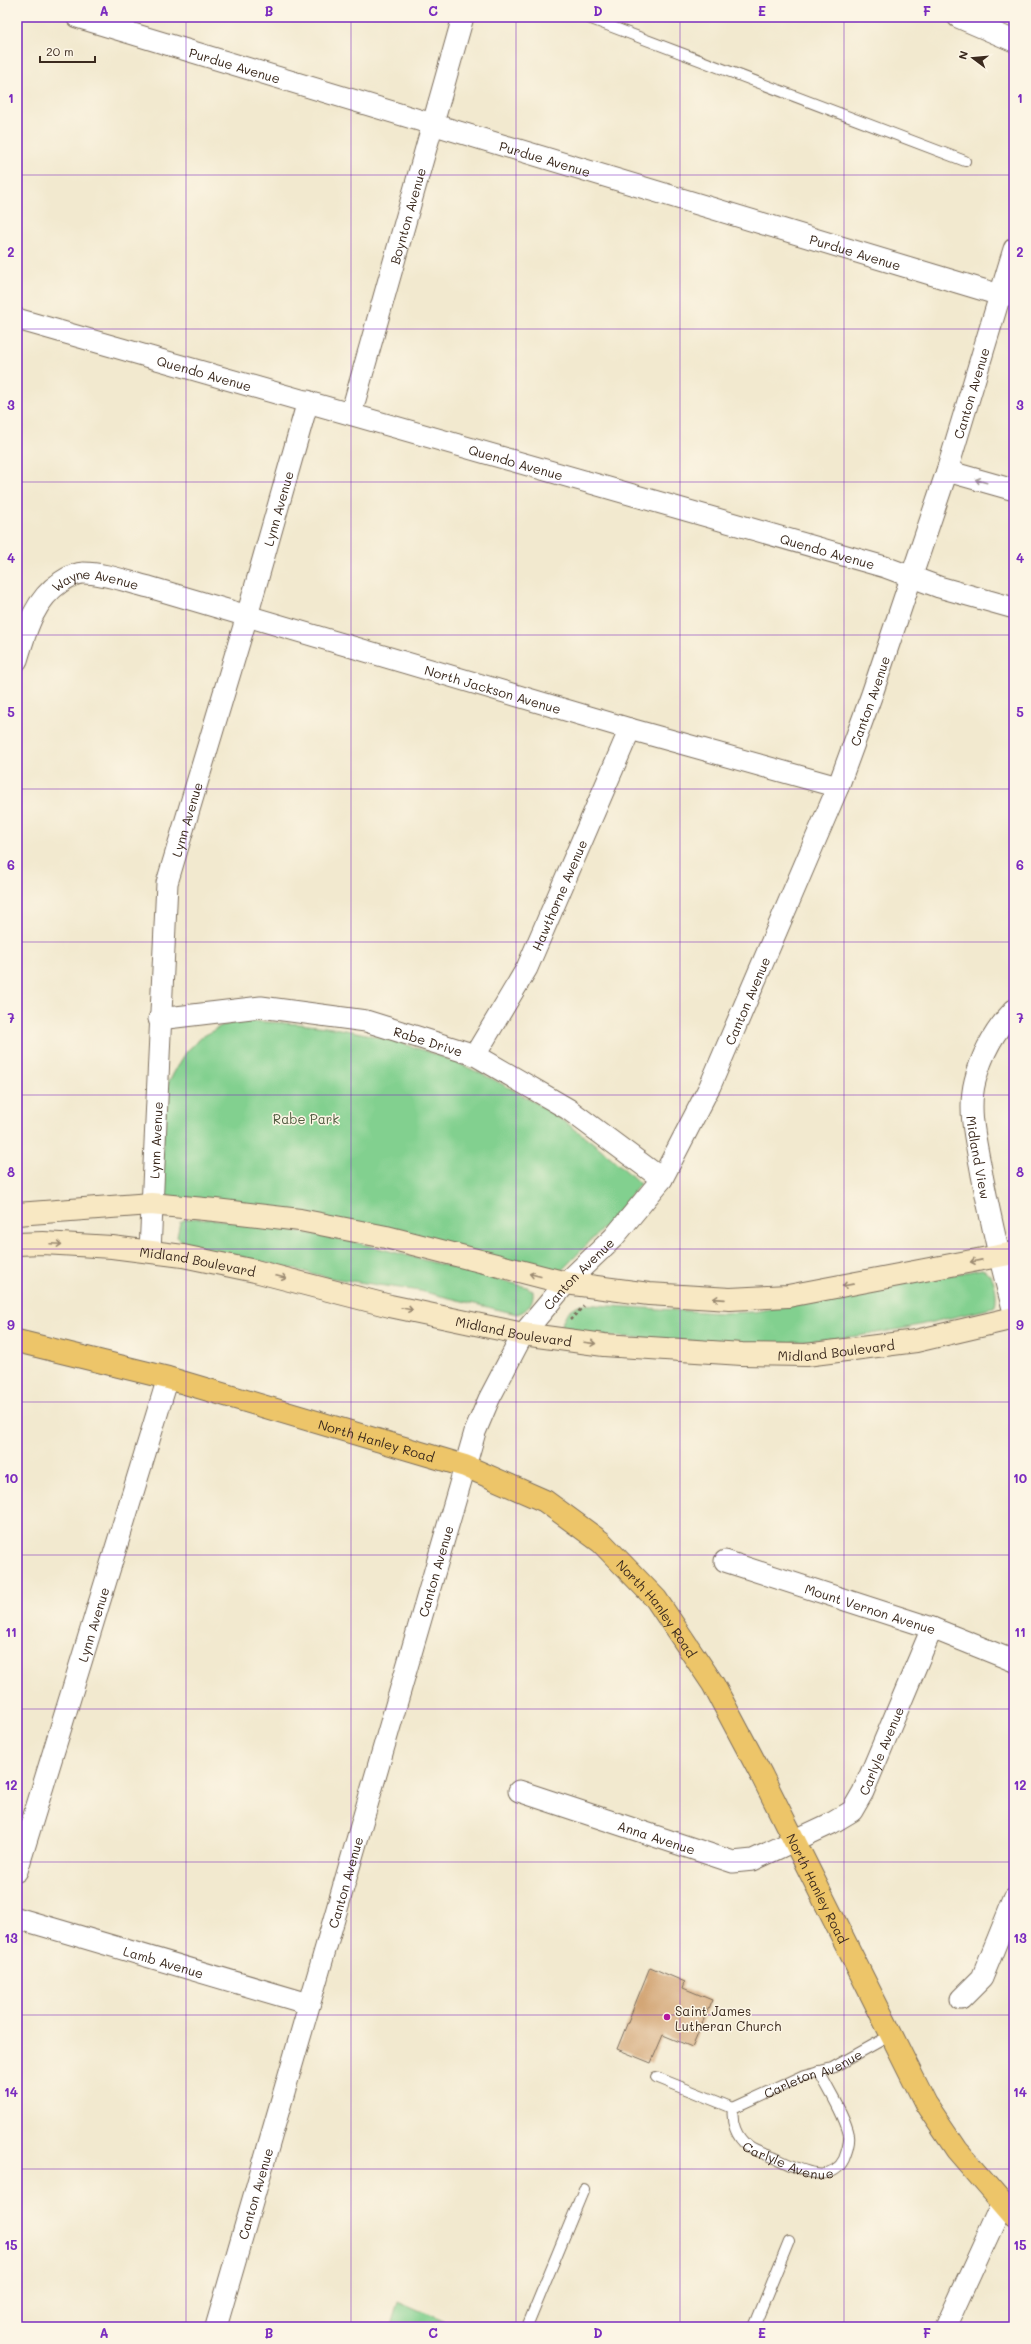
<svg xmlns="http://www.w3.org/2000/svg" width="1031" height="2344" font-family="Mali,sans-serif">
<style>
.green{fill:#82d08f;stroke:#5e7d56}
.building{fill:#d3a676}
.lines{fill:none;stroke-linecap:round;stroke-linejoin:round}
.service-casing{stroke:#7b6d5c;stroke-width:12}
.minor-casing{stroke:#7b6d5c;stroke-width:23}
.secondary-casing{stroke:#7b6d5c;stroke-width:24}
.primary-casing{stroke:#7b6d5c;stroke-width:24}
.path{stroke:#7b6d5c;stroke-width:2.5;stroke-dasharray:3 3;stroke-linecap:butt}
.service{stroke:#fff;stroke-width:10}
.minor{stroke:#fff;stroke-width:21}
.secondary{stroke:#f8e8c3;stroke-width:22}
.primary{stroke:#edc569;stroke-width:22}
.oneway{stroke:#a79f9a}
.oneway2{stroke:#9a8970}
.grid{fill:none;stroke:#7b2cbf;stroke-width:1;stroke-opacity:0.55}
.poi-dot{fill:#b5179e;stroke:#fcf5e5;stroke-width:1.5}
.labels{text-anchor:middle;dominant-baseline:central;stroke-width:3;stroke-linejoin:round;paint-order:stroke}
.street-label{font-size:13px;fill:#3b2a1e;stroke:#fcf5e5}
.park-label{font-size:13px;fill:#505c40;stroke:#fcf5e5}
.poi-label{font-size:13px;fill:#3b2a1e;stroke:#fcf5e5;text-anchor:start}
.neatline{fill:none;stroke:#7b2cbf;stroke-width:1.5}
.grid-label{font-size:13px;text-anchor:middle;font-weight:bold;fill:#7b2cbf}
</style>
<rect width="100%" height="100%" fill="#fcf5e5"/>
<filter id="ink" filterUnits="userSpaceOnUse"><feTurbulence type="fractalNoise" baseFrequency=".025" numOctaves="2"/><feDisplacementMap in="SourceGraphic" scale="8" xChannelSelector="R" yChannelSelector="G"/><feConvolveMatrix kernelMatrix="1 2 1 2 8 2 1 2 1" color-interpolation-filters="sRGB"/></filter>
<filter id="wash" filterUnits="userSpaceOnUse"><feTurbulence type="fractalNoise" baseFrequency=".012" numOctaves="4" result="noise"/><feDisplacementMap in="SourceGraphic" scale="16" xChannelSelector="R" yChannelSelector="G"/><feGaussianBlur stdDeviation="0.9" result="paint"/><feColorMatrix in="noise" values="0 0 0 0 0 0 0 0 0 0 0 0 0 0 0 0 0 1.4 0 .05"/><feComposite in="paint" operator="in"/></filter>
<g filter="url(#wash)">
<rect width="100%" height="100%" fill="#f2e9cf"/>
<path class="green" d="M242,1021C267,1022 293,1023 318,1026C438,1040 554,1100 640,1184L611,1220L559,1273L161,1195L165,1088L186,1052L202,1037L221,1026Z
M198,1218L257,1223L363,1244L527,1287L533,1291C534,1302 528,1311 517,1314L420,1291L331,1278L184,1243L177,1237L180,1222L186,1219Z
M982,1269C995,1274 998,1294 995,1306L989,1309L906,1328L858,1336L764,1345L568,1334L562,1328C562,1315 570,1309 581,1304L721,1313L754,1312Z
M398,2301L457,2327H391Z"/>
<g id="blocks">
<path class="building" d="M650,1967L685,1982L683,1988L712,2000L692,2047L663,2035L651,2063L617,2049Z"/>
</g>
</g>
<g filter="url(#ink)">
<use href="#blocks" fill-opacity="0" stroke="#7b6d5c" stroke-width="1"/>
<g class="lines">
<g class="service-casing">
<g id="service">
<path d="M586,17L965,161"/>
<path d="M656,2077L733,2108"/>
<path id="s1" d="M733,2108C731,2122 736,2137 748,2146C754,2151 765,2154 773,2157C793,2166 830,2188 844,2159C847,2151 850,2143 849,2135C845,2115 828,2090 819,2071"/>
<path id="s2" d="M733,2108L805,2075L832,2068L891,2035"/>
<path d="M527,2327L584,2189"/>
<path d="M754,2327L789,2241"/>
</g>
</g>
<g class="minor-casing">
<g id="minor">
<path id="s3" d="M77,17L1000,295H1013"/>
<path d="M958,17L1014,41"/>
<path id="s4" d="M17,319L885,567L939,587L1014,608"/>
<path id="s5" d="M351,414L463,17"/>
<path d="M947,471L1014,490"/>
<path id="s6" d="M17,660C26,630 34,600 61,582C67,578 75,573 83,573C105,573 128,582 149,587L630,729L838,787"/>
<path id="s7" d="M1014,1010C994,1031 982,1053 975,1081C967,1112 977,1145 982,1175C991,1221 1001,1266 1014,1312"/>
<path id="s8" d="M159,1019L261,1007L366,1021L475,1055L568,1109L662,1179"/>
<path id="s9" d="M475,1055L527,968L630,729"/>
<path id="s10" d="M150,1251L167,883L247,616L308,401"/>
<path id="s11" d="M725,1561L932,1628L1014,1661"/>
<path id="s12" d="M519,1791L733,1862L753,1860L832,1823L852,1811L863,1792L932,1628"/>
<path id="s13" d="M17,1871L168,1378"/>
<path id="s14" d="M17,1918L309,2004"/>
<path d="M961,1999L982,1978L1014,1899"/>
<path id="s15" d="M216,2327L475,1432L489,1399L523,1334L566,1283L614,1237L662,1179L710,1086L838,787L872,694L947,471L1014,249"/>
<path d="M946,2327L1002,2205"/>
</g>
</g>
<g class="secondary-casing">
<g id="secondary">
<path d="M17,1214L151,1204L215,1210L300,1220L386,1237L566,1283L649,1294L730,1299L788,1296L1014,1253"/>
<path id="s16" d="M17,1244L43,1243L112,1247L183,1256L255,1271L390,1306L523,1334L604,1345L742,1354L806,1355L916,1341L1014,1318"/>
</g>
</g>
<g class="primary-casing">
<g id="primary">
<path id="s17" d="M17,1341L168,1378L465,1466L545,1501L601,1542L656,1599L713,1684L762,1776L926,2104L957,2150L1014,2216"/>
</g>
</g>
<path class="path" d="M570,1320L584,1306"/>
<use href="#service" class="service"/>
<use href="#minor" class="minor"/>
<use href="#secondary" class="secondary"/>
<use href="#primary" class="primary"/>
</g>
<defs><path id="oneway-shaft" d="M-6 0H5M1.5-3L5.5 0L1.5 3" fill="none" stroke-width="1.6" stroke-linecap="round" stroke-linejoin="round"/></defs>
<use class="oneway" href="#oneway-shaft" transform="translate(981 481) rotate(-164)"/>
<g class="oneway2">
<use href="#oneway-shaft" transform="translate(56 1244) rotate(3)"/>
<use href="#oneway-shaft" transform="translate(976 1261) rotate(169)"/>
<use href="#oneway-shaft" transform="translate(535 1275) rotate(-166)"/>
<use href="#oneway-shaft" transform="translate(281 1277) rotate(15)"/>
<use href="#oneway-shaft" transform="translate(848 1285) rotate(169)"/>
<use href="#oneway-shaft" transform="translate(719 1299) rotate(-176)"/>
<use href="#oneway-shaft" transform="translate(407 1309) rotate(12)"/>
<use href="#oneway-shaft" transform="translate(590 1343) rotate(7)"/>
</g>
</g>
<path class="grid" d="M186,17V2327M351,17V2327M516,17V2327M680,17V2327M844,17V2327M17,175H1014M17,329H1014M17,482H1014M17,635H1014M17,789H1014M17,942H1014M17,1095H1014M17,1249H1014M17,1402H1014M17,1555H1014M17,1709H1014M17,1862H1014M17,2015H1014M17,2169H1014"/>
<circle class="poi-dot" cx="667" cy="2017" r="4"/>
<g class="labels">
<g class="street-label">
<text stroke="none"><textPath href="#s3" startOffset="165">Purdue Avenue</textPath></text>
<text stroke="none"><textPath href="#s3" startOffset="489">Purdue Avenue</textPath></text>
<text stroke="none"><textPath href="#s5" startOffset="206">Boynton Avenue</textPath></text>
<text stroke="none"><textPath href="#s3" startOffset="813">Purdue Avenue</textPath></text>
<text stroke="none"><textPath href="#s4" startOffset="195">Quendo Avenue</textPath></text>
<text stroke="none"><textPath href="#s15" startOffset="2095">Canton Avenue</textPath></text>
<text stroke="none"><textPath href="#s4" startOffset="519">Quendo Avenue</textPath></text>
<text stroke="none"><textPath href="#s10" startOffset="759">Lynn Avenue</textPath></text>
<text stroke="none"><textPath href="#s4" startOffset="843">Quendo Avenue</textPath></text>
<text stroke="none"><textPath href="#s6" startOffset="127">Wayne Avenue</textPath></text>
<text stroke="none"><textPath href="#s6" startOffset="542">North Jackson Avenue</textPath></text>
<text stroke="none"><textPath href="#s15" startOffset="1771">Canton Avenue</textPath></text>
<text stroke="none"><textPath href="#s10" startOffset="435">Lynn Avenue</textPath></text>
<text stroke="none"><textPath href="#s9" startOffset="181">Hawthorne Avenue</textPath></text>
<text stroke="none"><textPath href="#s15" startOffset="1447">Canton Avenue</textPath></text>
<text stroke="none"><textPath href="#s8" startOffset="274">Rabe Drive</textPath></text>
<text stroke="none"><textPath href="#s10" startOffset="111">Lynn Avenue</textPath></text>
<text stroke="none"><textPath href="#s7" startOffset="159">Midland View</textPath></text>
<text stroke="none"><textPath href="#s16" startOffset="182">Midland Boulevard</textPath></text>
<text stroke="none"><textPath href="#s15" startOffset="1123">Canton Avenue</textPath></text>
<text stroke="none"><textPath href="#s16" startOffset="506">Midland Boulevard</textPath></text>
<text stroke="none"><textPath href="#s16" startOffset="830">Midland Boulevard</textPath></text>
<text stroke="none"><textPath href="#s17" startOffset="373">North Hanley Road</textPath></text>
<text stroke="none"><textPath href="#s15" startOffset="787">Canton Avenue</textPath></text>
<text stroke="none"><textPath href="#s17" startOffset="709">North Hanley Road</textPath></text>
<text stroke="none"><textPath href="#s11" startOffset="153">Mount Vernon Avenue</textPath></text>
<text stroke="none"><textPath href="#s13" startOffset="258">Lynn Avenue</textPath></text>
<text stroke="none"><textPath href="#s12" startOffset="423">Carlyle Avenue</textPath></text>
<text stroke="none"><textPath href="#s12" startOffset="145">Anna Avenue</textPath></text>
<text stroke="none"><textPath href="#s15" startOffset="463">Canton Avenue</textPath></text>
<text stroke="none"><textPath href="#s17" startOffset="1033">North Hanley Road</textPath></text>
<text stroke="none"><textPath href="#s14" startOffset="153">Lamb Avenue</textPath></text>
<text stroke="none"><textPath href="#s2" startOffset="87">Carleton Avenue</textPath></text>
<text stroke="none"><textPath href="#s1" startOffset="86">Carlyle Avenue</textPath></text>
<text stroke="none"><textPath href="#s15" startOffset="139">Canton Avenue</textPath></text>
</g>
<g class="park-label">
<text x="306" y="1118">Rabe Park</text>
</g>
<g class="poi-label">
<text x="675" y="2010">Saint James<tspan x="675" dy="15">Lutheran Church</tspan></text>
</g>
</g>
<rect width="1031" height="2344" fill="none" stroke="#fcf5e5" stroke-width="44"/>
<g transform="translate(973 58) rotate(286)" stroke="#fcf5e5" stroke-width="3" paint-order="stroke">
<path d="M0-3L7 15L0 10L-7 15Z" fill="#3b2a1e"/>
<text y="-6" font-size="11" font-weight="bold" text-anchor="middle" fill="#3b2a1e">N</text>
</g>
<path d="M40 56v6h55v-6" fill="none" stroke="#3b2a1e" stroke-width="2"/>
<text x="46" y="56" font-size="12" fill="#3b2a1e" stroke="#fcf5e5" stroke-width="3" paint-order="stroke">20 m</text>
<rect x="22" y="22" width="987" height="2300" class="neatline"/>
<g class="grid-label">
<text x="104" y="16">A</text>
<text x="269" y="16">B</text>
<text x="433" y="16">C</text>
<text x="598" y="16">D</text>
<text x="762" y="16">E</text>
<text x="927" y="16">F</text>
<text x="11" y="103">1</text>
<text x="1020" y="103">1</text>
<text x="11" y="257">2</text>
<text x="1020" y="257">2</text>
<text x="11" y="410">3</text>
<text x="1020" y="410">3</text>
<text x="11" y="563">4</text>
<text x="1020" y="563">4</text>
<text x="11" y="717">5</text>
<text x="1020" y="717">5</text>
<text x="11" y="870">6</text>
<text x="1020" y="870">6</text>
<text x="11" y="1023">7</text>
<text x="1020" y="1023">7</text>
<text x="11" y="1177">8</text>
<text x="1020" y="1177">8</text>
<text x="11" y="1330">9</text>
<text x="1020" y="1330">9</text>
<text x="11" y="1483">10</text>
<text x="1020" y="1483">10</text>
<text x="11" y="1637">11</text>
<text x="1020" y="1637">11</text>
<text x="11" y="1790">12</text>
<text x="1020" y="1790">12</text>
<text x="11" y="1943">13</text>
<text x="1020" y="1943">13</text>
<text x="11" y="2097">14</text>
<text x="1020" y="2097">14</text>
<text x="11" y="2250">15</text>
<text x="1020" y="2250">15</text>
<text x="104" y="2338">A</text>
<text x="269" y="2338">B</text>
<text x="433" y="2338">C</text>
<text x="598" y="2338">D</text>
<text x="762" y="2338">E</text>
<text x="927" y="2338">F</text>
</g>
</svg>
